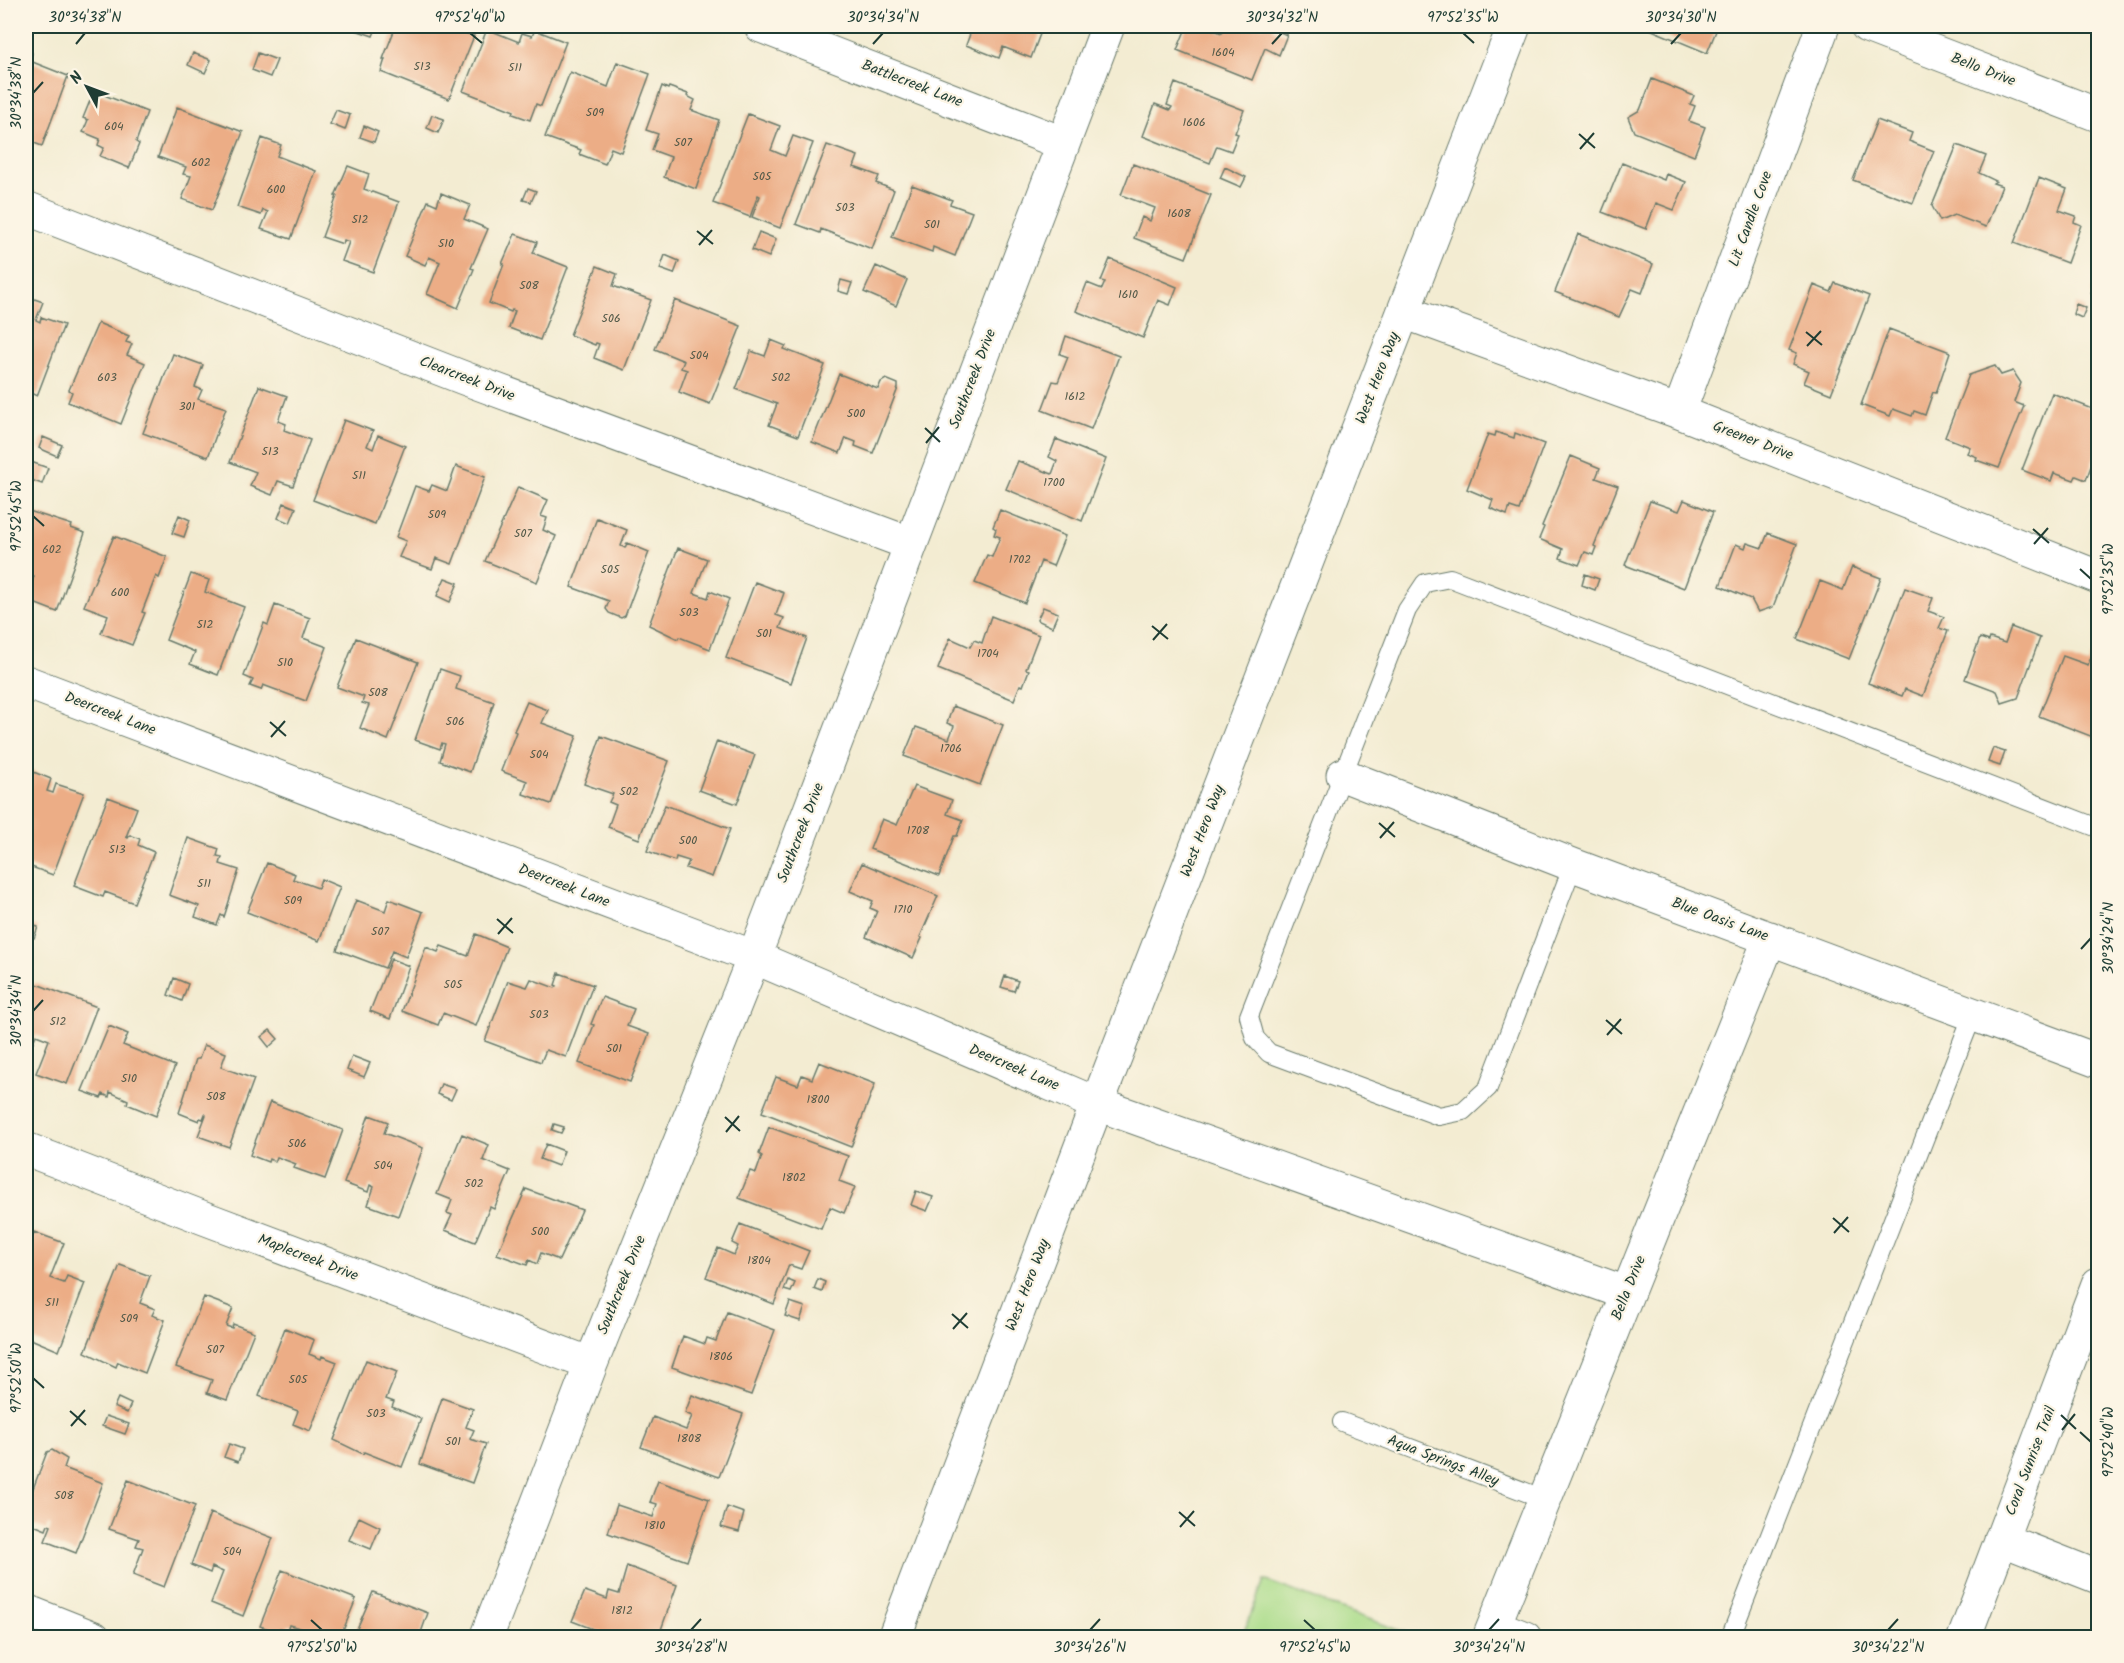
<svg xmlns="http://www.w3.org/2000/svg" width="2124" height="1663" font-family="Kalam,sans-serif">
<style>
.green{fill:#aadc8a;stroke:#648c5f;stroke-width:1.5}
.building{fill:#ecad86}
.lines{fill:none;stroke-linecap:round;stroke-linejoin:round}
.lane-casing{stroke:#697a6b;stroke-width:20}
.street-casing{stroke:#697a6b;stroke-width:35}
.secondary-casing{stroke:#697a6b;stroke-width:35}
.lane{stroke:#fff;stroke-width:18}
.street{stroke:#fff;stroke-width:33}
.secondary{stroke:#fff;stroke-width:33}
.ticks{fill:none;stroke:#1f3d34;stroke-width:2}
.labels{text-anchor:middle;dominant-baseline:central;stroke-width:4.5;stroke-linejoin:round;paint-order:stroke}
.number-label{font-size:12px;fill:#525948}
.street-label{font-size:15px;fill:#1f3d34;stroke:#fcf5e5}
.neatline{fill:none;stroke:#1f3d34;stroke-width:2}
.ticks-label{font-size:15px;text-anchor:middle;fill:#1f3d34}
</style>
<rect width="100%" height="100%" fill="#fcf5e5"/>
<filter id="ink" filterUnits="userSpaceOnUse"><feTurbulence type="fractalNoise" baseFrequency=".0167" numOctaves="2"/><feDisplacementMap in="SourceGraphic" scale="12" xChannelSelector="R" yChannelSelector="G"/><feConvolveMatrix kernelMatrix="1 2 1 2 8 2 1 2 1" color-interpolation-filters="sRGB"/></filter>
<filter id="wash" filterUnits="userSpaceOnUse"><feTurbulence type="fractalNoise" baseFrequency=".008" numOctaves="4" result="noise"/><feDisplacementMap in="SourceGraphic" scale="24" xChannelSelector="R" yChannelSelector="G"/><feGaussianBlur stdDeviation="1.35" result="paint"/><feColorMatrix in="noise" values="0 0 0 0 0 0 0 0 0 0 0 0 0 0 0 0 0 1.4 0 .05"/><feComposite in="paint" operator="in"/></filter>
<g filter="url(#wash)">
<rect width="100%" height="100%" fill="#f3ecd2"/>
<path class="green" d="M1264,1580L1417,1637H1242Z"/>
<g id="blocks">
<path class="building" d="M344,26H377L373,36Z
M396,26H465L462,32L474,36L449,99L381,72L385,59H383Z
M973,26H1043L1031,58L1003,47L999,58L966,45Z
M1187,26H1203L1222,33L1225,26H1274L1273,29L1287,35L1279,55L1265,48L1252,80L1177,50Z
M1649,26H1718L1707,53L1647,28Z
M487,29L519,42L522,33L532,36L535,30L566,42L541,106L536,104L530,120L513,114L514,111L463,91Z
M26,46L32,53L30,61L68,76L42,146L26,140Z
M193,53L211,60L205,73L188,65Z
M258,53L277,60L270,77L252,70Z
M617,62L650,74L621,152L611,148L605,164L579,154L581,150L545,137L570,72L608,87Z
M1652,79L1694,96L1690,104L1695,106L1689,121L1705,127L1694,156L1634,132L1628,117L1640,110Z
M1175,83L1244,110L1235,133L1238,134L1231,151L1217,146L1210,163L1143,136L1155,104L1170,110L1172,107L1167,105Z
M662,86L668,89L669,87L688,94L687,96L695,100L691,110L719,120L696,189L664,177L671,157L652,150L658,134L646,130Z
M94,91L147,112L136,142L139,144L129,168L100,156L104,148L98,145L100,139L83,132L88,120L83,118Z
M177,107L243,132L212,210L182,199L191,176L183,174L186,167L158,157Z
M336,110L350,115L345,130L330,124Z
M748,114L780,126L771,150L785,156L793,136L813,143L780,228L752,217L760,196L758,195L750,217L713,203Z
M432,115L444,119L438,133L427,128Z
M1877,120L1912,133L1909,141L1934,151L1913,203L1853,180Z
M364,126L378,132L374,142L360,137Z
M262,138L281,145L277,156L316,171L291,239L261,229L268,212L263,210L261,215L237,207Z
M827,145L858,156L854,167L879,176L876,183L894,190L872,249L821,229L820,233L796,224Z
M1957,145L1986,156L1979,173L1996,181L1993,183L2002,186L1986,227L1954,215L1940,221L1932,206Z
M1622,163L1664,180L1666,174L1686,182L1674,210L1656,203L1646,229L1602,212Z
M1133,164L1211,195L1186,258L1134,238L1142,217L1150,221L1155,208L1121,195Z
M348,166L369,174L364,189L399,202L373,272L342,261L349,242L344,240L343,244L322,237L337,196H335Z
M1225,167L1246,177L1241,187L1220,178Z
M2039,178L2067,189L2059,210L2076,216L2074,222L2081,225L2067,263L2014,243Z
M912,185L952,200L950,204L972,212L955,256L933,247L932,252L892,237Z
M528,188L536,191L531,202L523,200Z
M441,193L470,205L464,219L488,229L471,268L474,269L458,308L427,294L440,262L429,257L425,265L405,256L428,201L437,205Z
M759,232L776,239L769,257L752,250Z
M515,234L537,242L533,253L568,267L540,340L509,328L515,311L512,310L511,312L489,303L504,264H502Z
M1578,234L1653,264L1642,293L1632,289L1619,317L1555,292Z
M665,255L679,261L674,274L660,269Z
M1110,259L1177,287L1170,305L1158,300L1143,338L1076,311L1087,283L1102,289L1105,282L1101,281Z
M597,266L617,274L613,286L651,300L624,370L594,358L599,344L596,343L595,345L570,335Z
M876,266L907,280L896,306L864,292Z
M2098,275V296L2091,293Z
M841,280L852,283L848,294L838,291Z
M1835,283L1869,296L1831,394L1804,383L1809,371L1793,364L1797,353L1789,350L1814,285L1831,292Z
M26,296L43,302L36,320L40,322L41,317L64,325L37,396L26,391Z
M675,300L741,326L710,404L679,392L687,370L681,368L684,361L655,349Z
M2076,304L2086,308L2082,318L2073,314Z
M98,323L129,336L126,342L132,344L127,355L145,363L121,424L68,402L72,392L69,390Z
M1889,329L1950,352L1936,393L1933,392L1925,415L1914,411L1912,416L1893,409L1890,416L1861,405Z
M1066,336L1119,356L1091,429L1042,410L1053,381L1058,382L1068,357L1060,354Z
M771,340L786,346L784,349L825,365L798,436L769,425L777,404L736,389L751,351L765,356Z
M173,354L203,365L195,387L202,390L198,399L226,408L208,457L143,433Z
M1995,366L2001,375L2013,371L2021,383L2014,402L2024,406L1999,468L1976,460L1977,457L1967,453L1970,447L1945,437L1969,375Z
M839,374L878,389L881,382L886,379L898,384V388L873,453L855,446L856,442L846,438L840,453L812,442Z
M259,386L287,396L278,421L286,424L284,430L310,440L293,486L278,481L272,495L250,486L256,472L230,462Z
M2052,393L2098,411V447L2086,480L2076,476L2074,480L2054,473L2051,481L2022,470Z
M344,420L373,431L367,446L373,449L378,435L405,446L375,524L313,500Z
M1496,432L1514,438L1515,433L1544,444L1519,510L1510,507L1507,515L1490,508L1493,500L1467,489L1488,434L1495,436Z
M43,437L62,445L57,456L39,448Z
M1056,439L1106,459L1082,521L1006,489L1018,461L1052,474L1057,461L1049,457Z
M1571,456L1600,468L1596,478L1618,486L1594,546L1596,547L1593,555L1585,552L1579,565L1560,558L1563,549L1539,539L1544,527L1542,526Z
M31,462L48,468L42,484L26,478Z
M456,466L485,477L452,564L436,558L432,569L399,557L406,541L396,537L415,486L429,491L432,485L447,491Z
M518,487L548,500L541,516L547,518L543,530L556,536L537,582L485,561Z
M1684,500L1713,512L1684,588L1625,565L1650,501L1679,511Z
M284,503L296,508L290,523L278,518Z
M26,510L72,525L71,528L85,533L57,612L26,600L34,576L28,574L30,566L26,565Z
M1000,510L1065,536L1053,566L1041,561L1025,603L975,583L987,555L992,557L1000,537L994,535L996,529L993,527Z
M179,515L190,520L184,537L172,533Z
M597,518L627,530L621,546L625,548L627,543L649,552L625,616L621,618L609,613L606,609L609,601L571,587Z
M1768,533L1797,544L1773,607L1758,612L1751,599L1720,586L1736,544L1745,548L1747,543L1762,548Z
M114,536L167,557L159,578L156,576L142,612L145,613L132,645L101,633L108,615L84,606Z
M678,548L707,559L694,593L708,598L710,591L729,599L710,649L679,637L678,639L649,625Z
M1852,567L1881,578L1849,659L1797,639L1820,581L1843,590Z
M191,574L209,580L205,592L244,607L218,675L190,664L195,652L166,640Z
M1585,574L1599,579L1595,590L1582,585Z
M445,578L458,583L450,602L437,596Z
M755,582L784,593L776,615L784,618L780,628L807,638L791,683L726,658Z
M1905,588L1933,598L1928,611L1944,617L1939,628L1948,631L1923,696L1905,689L1902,696L1868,683Z
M275,605L310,618L303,638L327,647L306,701L263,685L261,690L250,686L253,680L244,676L264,623L268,625Z
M1043,607L1058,613L1052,627L1037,620Z
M991,616L1039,635L1026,669L1029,670L1023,686L1020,685L1014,700L938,669L950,638L970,647L974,640L982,643Z
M2011,627L2040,638L2018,698L2002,703L1997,691L1965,679L1980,638L1989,641L1990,638L2005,643Z
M356,638L418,662L388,740L360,728L369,705L362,703L364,697L337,687Z
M2063,656L2088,665L2091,657L2098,660V739L2039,716Z
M440,669L460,676L456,689L494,702L470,772L440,761L445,744L442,743L440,749L415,740Z
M527,702L548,710L542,723L577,736L551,804L523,794L527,781L501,771L516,732L514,731Z
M953,706L1003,725L980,785L904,756L916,727L949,739L954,726L947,723Z
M601,736L669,761L639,839L608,827L616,805L609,802L613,794L584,784Z
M717,741L755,755L737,804L699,790Z
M1993,748L2005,752L2000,766L1988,762Z
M26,769L51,779L47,791L53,793L56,784L84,793L53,875L29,866V868L26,867Z
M914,786L952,800L947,814L963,820L957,836H954L939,876L870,849L882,819L897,825Z
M108,797L137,808L126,837L128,838L130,835L140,839L138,845L154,852L134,903L105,892L103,897L74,886Z
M665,805L730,829L712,877L686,868L689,861L676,857L675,861L647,851Z
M188,838L219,849L217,856L222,857L220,864L239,870L224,917L221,915L217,925L195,917L199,906L169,895Z
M267,863L295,874L293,879L318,888L321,879L340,887L319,941L247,912Z
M862,863L938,896L920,937L922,938L913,958L866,937L877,911L870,908L873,901L850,891Z
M389,899L423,912L406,957L392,951L385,968L337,950L356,900L385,911Z
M27,923L38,927L34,938L26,935Z
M476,934L507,947L476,1026L443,1013L438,1025L402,1011L426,947L438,952L441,946L468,956Z
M391,959L409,966L390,1019L370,1011Z
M559,973L593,985L566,1057L546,1050L541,1062L485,1041L508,981L527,987L531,979L555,988L557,986L555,985Z
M1005,976L1018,981L1014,991L1001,987Z
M174,978L188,984L182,1001L168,995Z
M34,983L97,1007L67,1084L36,1073L49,1040L36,1035L33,1042L26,1039V1004Z
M602,997L634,1009L627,1026L649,1034L630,1082L579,1063L594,1025L591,1024Z
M109,1026L128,1034L123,1045L175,1066L156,1116L127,1104L128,1100L110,1092L109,1097L103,1094L101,1098L82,1091Z
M270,1030L278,1039L269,1047L261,1037Z
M204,1045L226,1053L221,1067L254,1079L229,1147L198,1136L206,1115L205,1114L203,1119L200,1118L199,1121L179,1113L196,1059H199Z
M352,1056L370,1063L364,1077L347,1070Z
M819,1062L875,1084L851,1147L762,1112L776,1077L798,1085L802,1075L812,1079Z
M441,1084L456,1089L451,1100L437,1094Z
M270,1102L343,1130L325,1179L294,1168L296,1164L277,1157L275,1162L269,1159L268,1162L250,1155Z
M369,1115L388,1122L384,1133L423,1148L398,1216L368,1205L374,1187L370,1185L368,1192L344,1183Z
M554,1124L564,1127L561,1133L552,1130Z
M769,1127L848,1156L839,1181L855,1187L844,1213L830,1207L821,1229L739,1198L750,1171L756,1173L762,1156L759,1154Z
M462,1134L489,1145L483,1160L510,1171L494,1209L490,1207L475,1242L445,1230L452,1215L447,1213L452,1200L437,1194Z
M546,1144L564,1151L558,1166L540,1159Z
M526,1189L582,1210L559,1260L541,1253L537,1264L529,1260L527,1265L497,1254Z
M916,1191L933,1197L927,1211L911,1205Z
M740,1224L809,1251L801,1269L789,1265L774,1304L706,1277L718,1248L734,1255L738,1246L732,1243Z
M34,1232L64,1243L50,1278L64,1283L67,1276L85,1283L59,1351L26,1337L28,1321L26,1320V1254Z
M120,1265L150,1276L140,1303L155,1309L152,1315L165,1320L145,1373L118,1362L116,1367L85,1352Z
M818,1279L825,1282L822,1292L814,1289Z
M788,1280L795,1283L791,1292L784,1290Z
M204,1297L233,1308L226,1326L232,1328L233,1324L254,1332L227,1400L207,1393L212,1380L176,1367Z
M790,1302L805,1307L800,1321L785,1316Z
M727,1312L775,1330L751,1395L672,1367L683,1336L705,1344L707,1338L716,1341Z
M285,1328L314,1340L309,1354L321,1359L322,1356L337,1362L310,1431L293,1424L298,1411L259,1396Z
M366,1360L397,1372L386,1399L394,1402L392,1407L421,1419L402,1467L364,1452L363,1454L334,1440Z
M692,1395L743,1414L719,1477L641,1447L653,1417L686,1430L692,1416L685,1413Z
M118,1398L131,1404L127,1413L114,1407Z
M442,1398L473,1409L466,1427L474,1430L470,1439L486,1444L472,1483L420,1464Z
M106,1416L129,1424L125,1434L102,1426Z
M229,1444L243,1449L238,1462L224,1457Z
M52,1450L67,1459L64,1468L103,1483L76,1553L45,1541L51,1526L48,1525L46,1530L26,1522V1507L47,1452Z
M128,1480L195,1506L164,1587L133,1575L143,1548L136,1546L139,1539L109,1529Z
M658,1481L709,1499L687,1561L608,1533L617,1505L653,1517L657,1504L650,1502Z
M727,1507L744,1513L739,1532L721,1527Z
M210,1513L273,1538L243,1616L211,1603L223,1572L212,1567L210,1573L191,1565Z
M359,1517L380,1527L371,1549L349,1540Z
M627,1566L677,1585L658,1638H616L572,1621L585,1591L607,1599L609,1591L619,1594Z
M282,1570L356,1599L340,1638H307L310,1631L289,1625L287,1631L280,1628L278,1632L260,1626Z
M373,1592L428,1613L419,1638H353Z"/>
</g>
</g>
<g filter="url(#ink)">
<use href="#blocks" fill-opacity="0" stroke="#697a6b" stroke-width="1.5"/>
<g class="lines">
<g class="lane-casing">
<path id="lane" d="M1573,865L1488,1088L1463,1111L1439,1116L1269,1053L1255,1038L1249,1016L1407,610L1425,583L1450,578L2098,828
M1342,1422L1544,1499
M1730,1638L1973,1014"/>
</g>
<g class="street-casing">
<path id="street" d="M761,26L1062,143
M1867,26L2098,115
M26,208L464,378L911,544
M1404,312L1679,412L2098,577
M1679,412L1823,26
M26,682L754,957L1097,1104L1626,1293
M1343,775L1573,865L2098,1061
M26,1149L204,1218L591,1364
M2001,1539L2098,1577
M26,1611L94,1638
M1494,1626L1525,1638
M486,1638L591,1364L754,957L1108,26
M1489,1638L1770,938
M1964,1638L2098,1284"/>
</g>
<g class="secondary-casing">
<path id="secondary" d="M894,1638L1097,1104L1514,26"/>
</g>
<use href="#lane" class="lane"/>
<use href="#street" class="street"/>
<use href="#secondary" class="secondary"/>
</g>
</g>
<path class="ticks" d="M470,33L482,43M1463,33L1474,43M76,44L85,33M873,44L883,33M1272,44L1282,33M1671,44L1681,33M33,93L43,82M1579,134L1595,148M1580,149L1594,133M697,231L713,244M699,245L712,230M1806,332L1822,345M1807,346L1821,331M925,428L940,442M926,443L939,427M33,516L44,526M2033,529L2049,543M2034,544L2048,528M2080,569L2091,579M1152,626L1168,639M1153,640L1167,624M270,722L286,736M271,737L285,721M1379,823L1395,837M1380,838L1394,822M497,919L513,933M498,934L512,918M2081,949L2091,938M33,1011L43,1000M1606,1020L1622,1034M1607,1035L1621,1019M725,1117L740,1131M726,1132L739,1116M1833,1218L1849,1232M1834,1233L1848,1217M952,1314L968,1328M953,1329L967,1313M33,1378L44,1388M70,1411L86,1425M2061,1415L2076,1429M71,1426L85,1410M2062,1430L2075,1414M2080,1432L2091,1442M1179,1512L1195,1526M1180,1527L1194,1511M311,1620L322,1630M1304,1620L1315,1630M691,1630L701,1619M1090,1630L1100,1619M1489,1630L1499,1619M1888,1630L1898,1619"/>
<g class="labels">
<g class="number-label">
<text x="1223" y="52">1604</text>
<text x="422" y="66">513</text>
<text x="515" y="67">511</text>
<text x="595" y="112">509</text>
<text x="1194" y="122">1606</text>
<text x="114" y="126">604</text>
<text x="683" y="142">507</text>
<text x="201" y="162">602</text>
<text x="762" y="176">505</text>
<text x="276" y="189">600</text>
<text x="845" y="207">503</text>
<text x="1179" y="213">1608</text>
<text x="360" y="219">512</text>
<text x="932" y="224">501</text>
<text x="446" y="243">510</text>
<text x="529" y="285">508</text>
<text x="1128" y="294">1610</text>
<text x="611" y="318">506</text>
<text x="699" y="355">504</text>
<text x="107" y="377">603</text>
<text x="781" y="377">502</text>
<text x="1075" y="396">1612</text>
<text x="187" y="406">301</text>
<text x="856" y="413">500</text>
<text x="270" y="451">513</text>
<text x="359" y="475">511</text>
<text x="1054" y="482">1700</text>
<text x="437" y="514">509</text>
<text x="523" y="533">507</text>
<text x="52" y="549">602</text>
<text x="1020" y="559">1702</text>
<text x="610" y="569">505</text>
<text x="120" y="592">600</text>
<text x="689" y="612">503</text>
<text x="205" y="624">512</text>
<text x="764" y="633">501</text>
<text x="988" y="653">1704</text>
<text x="285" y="662">510</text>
<text x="378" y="692">508</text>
<text x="455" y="721">506</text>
<text x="951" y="748">1706</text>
<text x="539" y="754">504</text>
<text x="629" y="791">502</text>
<text x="918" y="830">1708</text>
<text x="688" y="840">500</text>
<text x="117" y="849">513</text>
<text x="204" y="883">511</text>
<text x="293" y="900">509</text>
<text x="903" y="909">1710</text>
<text x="380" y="931">507</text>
<text x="453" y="984">505</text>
<text x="539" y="1014">503</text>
<text x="58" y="1021">512</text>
<text x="614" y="1048">501</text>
<text x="129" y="1078">510</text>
<text x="216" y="1096">508</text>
<text x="818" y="1099">1800</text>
<text x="297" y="1143">506</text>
<text x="383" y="1165">504</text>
<text x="794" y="1177">1802</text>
<text x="474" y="1183">502</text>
<text x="540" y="1231">500</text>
<text x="759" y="1260">1804</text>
<text x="52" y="1302">511</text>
<text x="129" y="1318">509</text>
<text x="215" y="1349">507</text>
<text x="721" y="1356">1806</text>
<text x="298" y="1379">505</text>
<text x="376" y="1413">503</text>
<text x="689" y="1438">1808</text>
<text x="453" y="1441">501</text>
<text x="64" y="1495">508</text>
<text x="655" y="1525">1810</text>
<text x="232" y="1551">504</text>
<text x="622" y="1610">1812</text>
</g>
<g class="street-label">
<text transform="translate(1983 70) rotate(21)">Bello Drive</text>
<text transform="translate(912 84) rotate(21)">Battlecreek Lane</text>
<text transform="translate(1751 219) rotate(-70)">Lit Candle Cove</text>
<text transform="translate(1378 378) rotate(-69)">West Hero Way</text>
<text transform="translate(467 379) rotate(21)">Clearcreek Drive</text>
<text transform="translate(973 379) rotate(-69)">Southcreek Drive</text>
<text transform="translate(1753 441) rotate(21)">Greener Drive</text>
<text transform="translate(110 714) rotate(21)">Deercreek Lane</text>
<text transform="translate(1203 831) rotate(-69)">West Hero Way</text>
<text transform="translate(801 833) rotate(-69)">Southcreek Drive</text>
<text transform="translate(564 886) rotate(21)">Deercreek Lane</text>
<text transform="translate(1720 920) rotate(20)">Blue Oasis Lane</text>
<text transform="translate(1014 1068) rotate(23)">Deercreek Lane</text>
<text transform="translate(308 1258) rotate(21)">Maplecreek Drive</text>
<text transform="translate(622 1285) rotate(-68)">Southcreek Drive</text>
<text transform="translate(1028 1285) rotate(-69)">West Hero Way</text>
<text transform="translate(1629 1288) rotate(-68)">Bella Drive</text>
<text transform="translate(1443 1461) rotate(21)">Aqua Springs Alley</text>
<text transform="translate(2031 1461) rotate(-69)">Coral Sunrise Trail</text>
</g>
</g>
<rect width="2124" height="1663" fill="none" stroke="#fcf5e5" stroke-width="66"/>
<g transform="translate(87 87) rotate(311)" stroke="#fcf5e5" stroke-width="4.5" paint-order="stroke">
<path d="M0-4.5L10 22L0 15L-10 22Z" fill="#1f3d34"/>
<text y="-9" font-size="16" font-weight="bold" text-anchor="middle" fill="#1f3d34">N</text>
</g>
<rect x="33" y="33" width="2058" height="1597" class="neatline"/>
<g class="ticks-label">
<text x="85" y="22">30°34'38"N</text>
<text x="470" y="22">97°52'40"W</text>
<text x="883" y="22">30°34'34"N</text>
<text x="1282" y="22">30°34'32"N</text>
<text x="1463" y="22">97°52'35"W</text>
<text x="1681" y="22">30°34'30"N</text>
<text transform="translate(16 93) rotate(-90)" y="5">30°34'38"N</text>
<text transform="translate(16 516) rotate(-90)" y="5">97°52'45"W</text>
<text transform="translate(2108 579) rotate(-90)" y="5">97°52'35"W</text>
<text transform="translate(2108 938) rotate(-90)" y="5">30°34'24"N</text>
<text transform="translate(16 1011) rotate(-90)" y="5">30°34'34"N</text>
<text transform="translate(16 1378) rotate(-90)" y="5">97°52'50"W</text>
<text transform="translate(2108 1442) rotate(-90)" y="5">97°52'40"W</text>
<text x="322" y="1652">97°52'50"W</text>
<text x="691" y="1652">30°34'28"N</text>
<text x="1090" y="1652">30°34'26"N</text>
<text x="1315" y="1652">97°52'45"W</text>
<text x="1489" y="1652">30°34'24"N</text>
<text x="1888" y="1652">30°34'22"N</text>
</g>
</svg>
